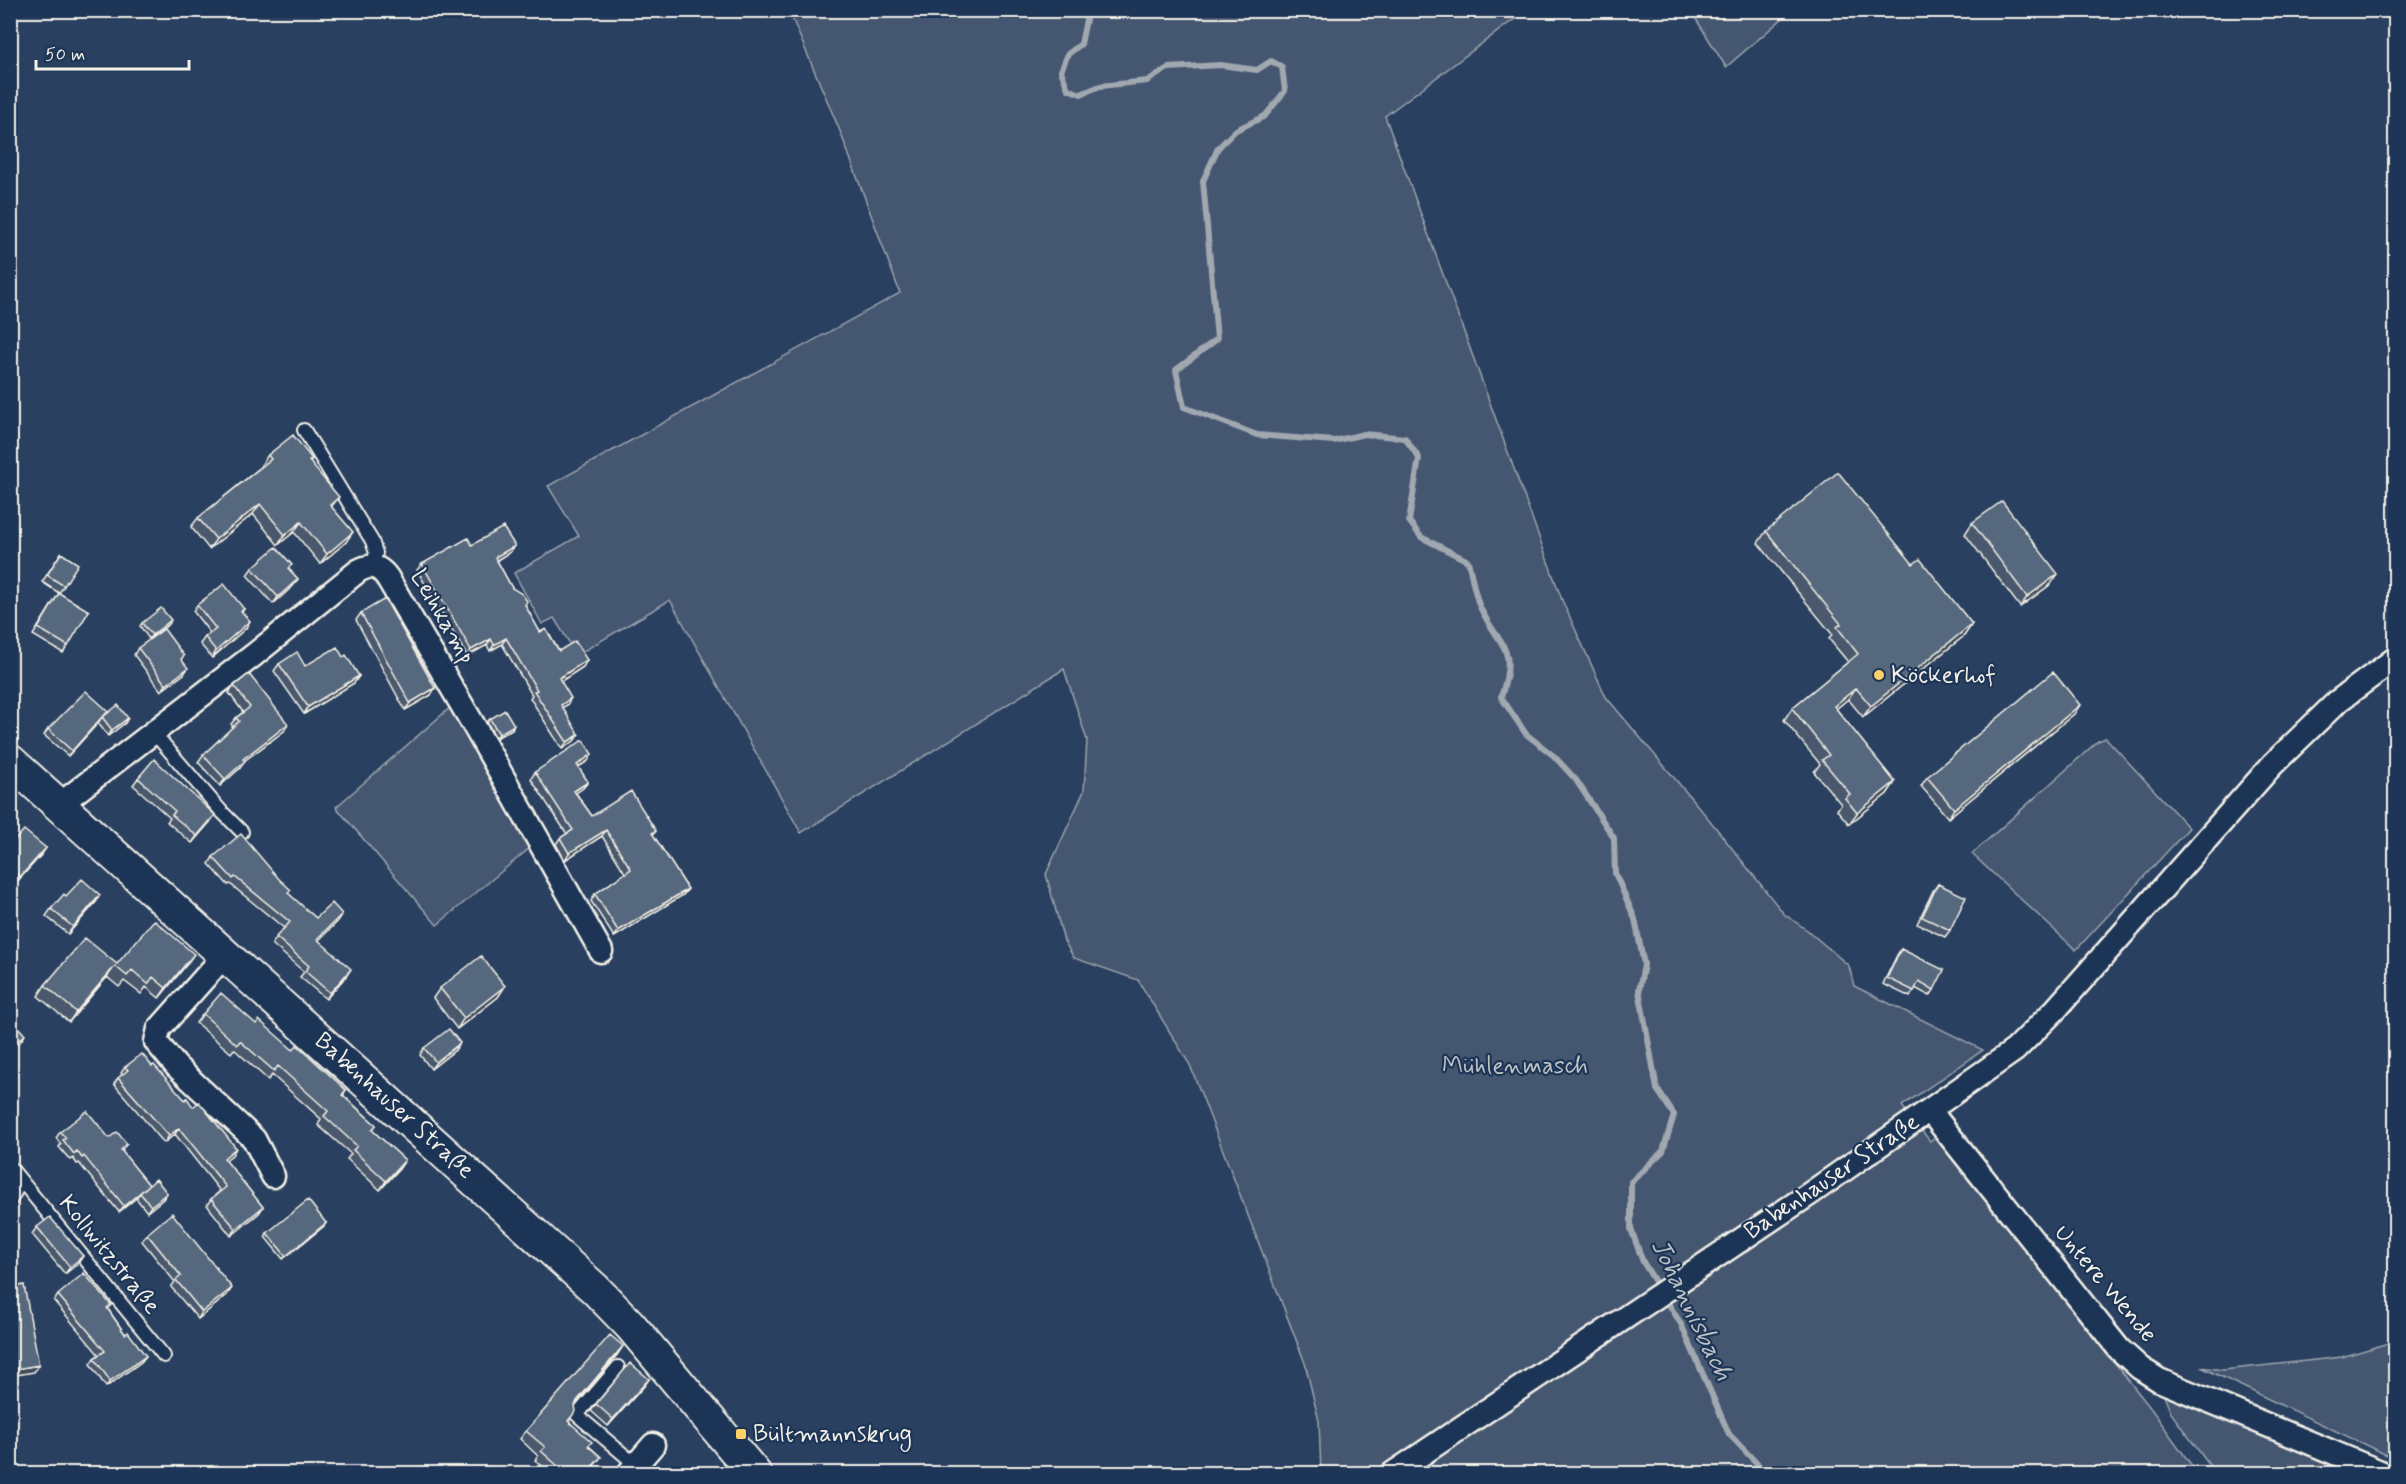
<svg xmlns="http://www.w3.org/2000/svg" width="2406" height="1484" font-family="Mynerve,sans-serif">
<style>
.green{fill:#445771;stroke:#9ca4ac;stroke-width:1.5}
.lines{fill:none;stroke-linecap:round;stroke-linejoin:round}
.stream{stroke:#a1a8b0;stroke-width:6}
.service-casing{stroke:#f4f1e8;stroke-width:16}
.minor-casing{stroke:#f4f1e8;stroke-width:27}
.secondary-casing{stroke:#f4f1e8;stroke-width:36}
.service{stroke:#1d3557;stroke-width:12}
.minor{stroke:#1d3557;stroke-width:22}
.secondary{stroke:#1d3557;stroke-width:32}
.wall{fill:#4a596c;stroke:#f4f1e8;stroke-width:1.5}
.shaded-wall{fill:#3c4858;stroke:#f4f1e8;stroke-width:1.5}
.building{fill:#56677d;stroke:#f4f1e8;stroke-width:1.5}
.poi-dot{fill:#ffd166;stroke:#1d3557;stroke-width:2}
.labels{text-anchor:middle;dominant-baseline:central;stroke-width:4.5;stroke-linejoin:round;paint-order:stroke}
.street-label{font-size:24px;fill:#f4f1e8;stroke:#1d3557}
.poi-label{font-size:24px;fill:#f4f1e8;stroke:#1d3557;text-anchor:start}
.park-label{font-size:24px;fill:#bfc3c4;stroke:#1d3557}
.water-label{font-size:26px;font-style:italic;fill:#bdc1c2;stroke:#1d3557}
</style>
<rect width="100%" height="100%" fill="#2a4060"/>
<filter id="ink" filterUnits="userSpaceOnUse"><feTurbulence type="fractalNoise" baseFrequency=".0167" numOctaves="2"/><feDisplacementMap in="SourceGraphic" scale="12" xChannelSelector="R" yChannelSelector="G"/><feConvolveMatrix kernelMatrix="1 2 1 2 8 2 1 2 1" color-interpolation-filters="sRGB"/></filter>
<g filter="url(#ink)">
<path class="green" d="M789,11H1530L1512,21L1385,116L1562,600L1606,697L1708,818L1784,914L1807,930L1849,966L1854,986L1983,1050L1902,1106L1930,1141L1936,1136L2152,1410L2197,1473H1321L1319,1421L1305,1363L1190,1065L1138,980L1074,958L1064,941L1046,874L1084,791L1087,740L1064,669L801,833L670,600L577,655L554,618L542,624L514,573L579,536L548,486L900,293L840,131Z
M1691,11H1791L1726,67Z
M452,706L531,847L437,925L336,807Z
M2106,738L2189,828L2076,950L1972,854L2098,741Z
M2395,1341V1459L2201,1367L2223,1370L2342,1357Z
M2170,1391L2360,1473H2215L2171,1413L2164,1396Z"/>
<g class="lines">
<path class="stream" d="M1088,10L1081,44L1068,54L1061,71L1068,89L1081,94L1100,86L1147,81L1168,68L1220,65L1257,70L1271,61L1282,67L1285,91L1265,116L1236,130L1218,148L1203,181L1217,339L1176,370L1184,407L1257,435L1334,441L1364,434L1405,438L1419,458L1409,521L1421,537L1468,561C1472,575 1474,593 1480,607C1500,649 1518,645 1501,697L1526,734L1554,756L1576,780L1614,838L1615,873L1635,919L1644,965L1639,990L1657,1089L1674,1115L1663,1151L1631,1182V1229L1643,1262L1681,1324L1729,1434L1767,1474"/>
<g class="service-casing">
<path id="service" d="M304,430L372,541L376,553L372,566
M154,733L221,811L242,832
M10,1167L164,1356
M10,1201L21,1181
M618,1367L577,1415L636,1465"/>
</g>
<g class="minor-casing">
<path id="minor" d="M59,805L254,655L358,571C370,564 378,565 387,577L473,724L601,951
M221,951L216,965L159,1029L156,1042L177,1067L254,1139L273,1176
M1930,1111L2119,1349L2140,1368L2159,1380L2385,1474
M628,1474L653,1445
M1392,1474L1811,1193L2015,1050L2056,1009L2273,764L2338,701L2396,658"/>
</g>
<g class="secondary-casing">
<path id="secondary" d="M10,761L595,1289L630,1325L755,1474"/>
</g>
<use href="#service" class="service"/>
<use href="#minor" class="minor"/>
<use href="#secondary" class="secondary"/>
</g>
<path class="wall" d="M268,455L312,459L310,462L332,507L346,542L320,564L294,532L278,545L253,514L209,549L191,527L198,518L262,466L261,465Z
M1972,523L2051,584L2020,607L1965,534Z
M1766,531L1913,564L1972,624L1964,636L1863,717L1848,699L1836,709L1895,782L1887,794L1849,824L1837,810L1841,804L1814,772L1820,764L1784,720L1792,708L1848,662L1829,639L1832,634L1758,543Z
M472,545L510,552L497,560L512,588L525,605L540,632L559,651L587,660L583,667L561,681L567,705L562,707L574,741L562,749L530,698L532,695L502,644L490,651L487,645L467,656L417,570L422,564Z
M61,553L64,586L59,593L68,646L63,653L33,635L59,593L42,582Z
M252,568L289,569L298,579L293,586L273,604L247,575Z
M197,605L244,609L242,612L246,628L212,658L200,644L205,637L210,633L193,611Z
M361,613L431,695L405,710L356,620Z
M142,623L169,624L149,639L140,626Z
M138,648L182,660L184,674L161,691L134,655Z
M343,657L359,676L354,683L304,714L274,671L279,664L305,666Z
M234,686L284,731L244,761L240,768L220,786L198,762L203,755L233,727L231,724L236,718L243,712L229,693Z
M2074,714L1948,818L1921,786L1927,777Z
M105,715L125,723L108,736L98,723L68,756L44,735L48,729Z
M490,719L512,729L496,738L487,722Z
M588,761L578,767L588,782L583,788L576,793L592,816L656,831L653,835L688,889L683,895L614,937L591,901L595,894L625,873L602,836L565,860L556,844L560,838L567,834L531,779L535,772Z
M138,778L210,822L192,843L167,822L170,818L133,785Z
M10,845L46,848L41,855L15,884L10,880Z
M213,857L288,894L316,918L338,921L318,940L347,975L326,999L300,977L304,972L272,944L284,928L230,884L228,885L209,864Z
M1938,884L1950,930L1945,937L1917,924L1933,891Z
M96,902L68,934L46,916L51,909Z
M1901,949L1934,990L1930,996L1915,988L1910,997L1883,984L1897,955Z
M117,964H187L159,998L146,987L141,994L124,981L119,987L107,977L69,1022L38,996L45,985Z
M505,986L498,997L457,1029L433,998L440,988Z
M203,1014L256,1024L293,1050L346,1090L343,1095L376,1125L372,1130L405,1160L399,1169L380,1190L347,1159L351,1154L318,1125L321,1119L272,1075L268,1080L234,1049L231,1053L196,1023Z
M424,1048L455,1050L431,1069L420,1055Z
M152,1066L185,1100L236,1148L232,1155L225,1160L263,1207L259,1213L231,1236L207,1205L211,1199L220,1191L175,1134L164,1143L114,1084L118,1078L122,1075L121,1073L125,1067Z
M60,1132L109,1138L123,1151L122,1152L149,1185L167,1193L163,1199L147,1212L136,1198L119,1212L79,1163L77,1164L73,1158L70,1160L59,1147L61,1144L56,1138Z
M326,1223L324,1226L283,1259L265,1237L267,1233Z
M37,1227L83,1256L78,1263L65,1274L32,1234Z
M147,1234L227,1295L198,1319L171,1287L175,1282L142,1241Z
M58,1295L111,1305L108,1309L125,1334L146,1356L141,1362L106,1387L90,1364L94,1358L99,1355L54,1301Z
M623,1346L617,1355L575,1404L569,1422L589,1446L601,1457L588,1473H551L535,1460L538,1456L520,1439L526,1431Z
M649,1379L644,1386L608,1426L591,1411L596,1404Z"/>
<path class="shaded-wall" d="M339,497L332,506L323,514L330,505Z
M260,504L253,514L209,549L216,539Z
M301,522L294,532L278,545L285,535Z
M353,532L346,542L320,564L327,554Z
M515,546L510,552L490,564L495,557Z
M2058,574L2051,584L2020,607L2027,597Z
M298,579L293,586L273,604L278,597Z
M171,620L169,624L149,639L152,635Z
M250,621L246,628L212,658L216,651Z
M1972,624L1964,636L1863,717L1871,706Z
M506,638L502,644L490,651L494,645Z
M491,639L487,645L467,656L471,650Z
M587,660L583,667L555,685L559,678Z
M188,668L184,674L161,691L166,685Z
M359,676L354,683L304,714L308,707Z
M435,688L431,695L405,710L410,703Z
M1856,688L1848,699L1826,717L1834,706Z
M571,698L567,705L556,711L561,705Z
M2080,705L2074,714L1948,818L1954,809Z
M102,717L98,723L68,756L72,751Z
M128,718L125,723L108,736L112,730Z
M288,724L284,731L244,761L240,768L220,786L225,779L243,759Z
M514,725L512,729L496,738L499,734Z
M579,735L574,741L562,749L567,742Z
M592,754L588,761L572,771L577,765Z
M588,782L583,788L570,797L574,791Z
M1895,782L1887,794L1849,824L1857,813Z
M215,815L210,822L192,843L197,836Z
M606,830L602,836L565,860L569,853Z
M46,848L41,855L15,884L20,877Z
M688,889L683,895L614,937L618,931Z
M100,895L96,902L68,934L73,927Z
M342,914L338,921L313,946L317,939Z
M194,954L187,964L159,998L166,988Z
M115,966L107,977L69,1022L76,1012Z
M351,969L347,975L326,999L330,993Z
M505,986L498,997L457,1029L464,1018Z
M25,1035L20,1042L10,1050V1047Z
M460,1043L455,1050L431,1069L436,1062Z
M179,1128L175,1134L164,1143L169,1136Z
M236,1148L232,1155L219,1165L224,1158Z
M405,1160L399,1169L380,1190L386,1181Z
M149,1185L140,1193L136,1198L119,1212L124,1206Z
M167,1193L163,1199L147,1212L151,1206Z
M263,1207L259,1213L231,1236L236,1229Z
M326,1223L324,1226L283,1259L286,1256Z
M83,1256L78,1263L65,1274L70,1267Z
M232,1288L227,1295L198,1319L202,1312Z
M623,1346L617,1355L571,1410L577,1401Z
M146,1356L141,1362L106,1387L110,1381Z
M39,1365L34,1372L10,1376V1370Z
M649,1379L644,1386L608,1426L613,1419Z"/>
<path class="building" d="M293,435L312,459L309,461L339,497L330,505L353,532L327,554L301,522L285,535L260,504L216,539L198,518L271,459L268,455Z
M1838,472L1913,564L1920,559L1972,624L1871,706L1856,688L1834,706L1895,782L1857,813L1845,798L1850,794L1822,760L1829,755L1792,708L1858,654L1837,627L1841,624L1766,531Z
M2002,501L2058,574L2027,597L1972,523Z
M503,527L515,546L495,557L512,588L522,594L527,601L525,605L540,632L546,629L559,651L575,641L587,660L559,678L571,698L561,705L579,735L567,742L534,691L537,690L506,638L494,645L491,639L471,650L422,564L468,538L472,545Z
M276,547L292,565L288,568L298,579L278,597L252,568Z
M61,553L78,564L64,586L47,575Z
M224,584L244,609L241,611L250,621L216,651L205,637L216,629L197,605Z
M59,593L89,611L68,646L38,628Z
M385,599L435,688L410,703L361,613Z
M161,608L171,620L152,635L142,623Z
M164,629L184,656L181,659L188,668L166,685L138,648Z
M337,647L343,657L346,655L359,676L308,707L279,664L297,652L305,666Z
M2053,672L2080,705L1954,809L1927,777Z
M249,674L288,724L243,759L245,761L225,779L203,755L239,721L236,718L250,707L234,686Z
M86,691L108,711L103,717L118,705L128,718L112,730L102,717L72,751L48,729Z
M505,710L514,725L499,734L490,719Z
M583,740L592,754L577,765L588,782L574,791L592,816L631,791L656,831L652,833L688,889L618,931L595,894L631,869L606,830L569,853L560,838L573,830L535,772Z
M154,759L215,815L197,836L172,815L175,811L138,778Z
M24,830L46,848L20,877L10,869V845Z
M241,834L279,879L291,890L288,893L316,918L332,903L342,914L317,939L351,969L330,993L305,971L309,966L276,937L290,922L235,877L233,879L213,857Z
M82,879L100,895L73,927L51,909L64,894L66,896Z
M1938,884L1966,897L1950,930L1922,917Z
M154,920L194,954L166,988L153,977L148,984L132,970L127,976L115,966L76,1012L45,985L85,938L117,964Z
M1901,949L1944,970L1934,990L1919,981L1914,991L1887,978Z
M481,956L505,986L464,1018L440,988Z
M221,993L256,1024L259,1020L293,1050L297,1045L346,1090L342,1095L376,1125L372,1130L405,1160L386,1181L353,1150L357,1146L324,1116L328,1111L278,1066L274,1071L240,1041L237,1045L203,1014Z
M10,1018L25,1035L10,1047Z
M449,1029L460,1043L436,1062L424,1048Z
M142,1054L152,1066L154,1065L185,1100L187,1098L193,1107L199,1102L236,1148L224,1158L263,1207L236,1229L211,1199L226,1187L179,1128L169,1136L118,1078L128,1070L125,1067Z
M87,1111L109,1138L117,1132L127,1144L121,1150L149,1185L124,1206L84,1156L82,1158L77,1151L74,1154L63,1140L66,1138L60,1132Z
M156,1179L167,1193L151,1206L140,1193Z
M308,1200L326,1223L286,1256L267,1233Z
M172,1213L232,1288L202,1312L176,1280L181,1276L147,1234Z
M50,1217L83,1256L70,1267L37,1227Z
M84,1273L111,1305L107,1308L125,1334L128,1332L146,1356L110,1381L94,1358L105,1351L58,1295Z
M24,1285L39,1365L10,1370V1288Z
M610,1335L623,1346L577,1401L575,1406L576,1411L568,1421L592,1442L588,1446L601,1457L586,1473H557L555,1471L559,1467L541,1451L545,1447L526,1431Z
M630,1363L649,1379L613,1419L596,1404Z
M705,1467L712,1473H698Z"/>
</g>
<g class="poi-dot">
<circle cx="1879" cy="675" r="6"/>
<rect x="735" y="1428" width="12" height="12" rx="3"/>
</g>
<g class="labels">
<g class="street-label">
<text transform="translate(442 617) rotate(60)">Leihkamp</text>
<text transform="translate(394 1106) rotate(42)">Babenhauser Straße</text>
<text transform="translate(1832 1177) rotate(-34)">Babenhauser Straße</text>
<text transform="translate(109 1255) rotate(51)">Kollwitzstraße</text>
<text transform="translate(2105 1284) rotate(50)">Untere Wende</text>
</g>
<g class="poi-label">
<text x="1891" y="675">Köckerhof</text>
<text x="753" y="1434">Bültmannskrug</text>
</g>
<g class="park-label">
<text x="1515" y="1066">Mühlenmasch</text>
</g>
<g class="water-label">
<text transform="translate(1691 1310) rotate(64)">Johannisbach</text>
</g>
</g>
<rect width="2406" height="1484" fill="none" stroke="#1d3557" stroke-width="36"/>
<rect x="18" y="18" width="2370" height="1448" fill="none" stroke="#f4f1e8" stroke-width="2" filter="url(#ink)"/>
<path d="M36 60v9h153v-9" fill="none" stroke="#f4f1e8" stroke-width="3"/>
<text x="45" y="60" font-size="18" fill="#f4f1e8" stroke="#1d3557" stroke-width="4.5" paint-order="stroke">50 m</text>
</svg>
